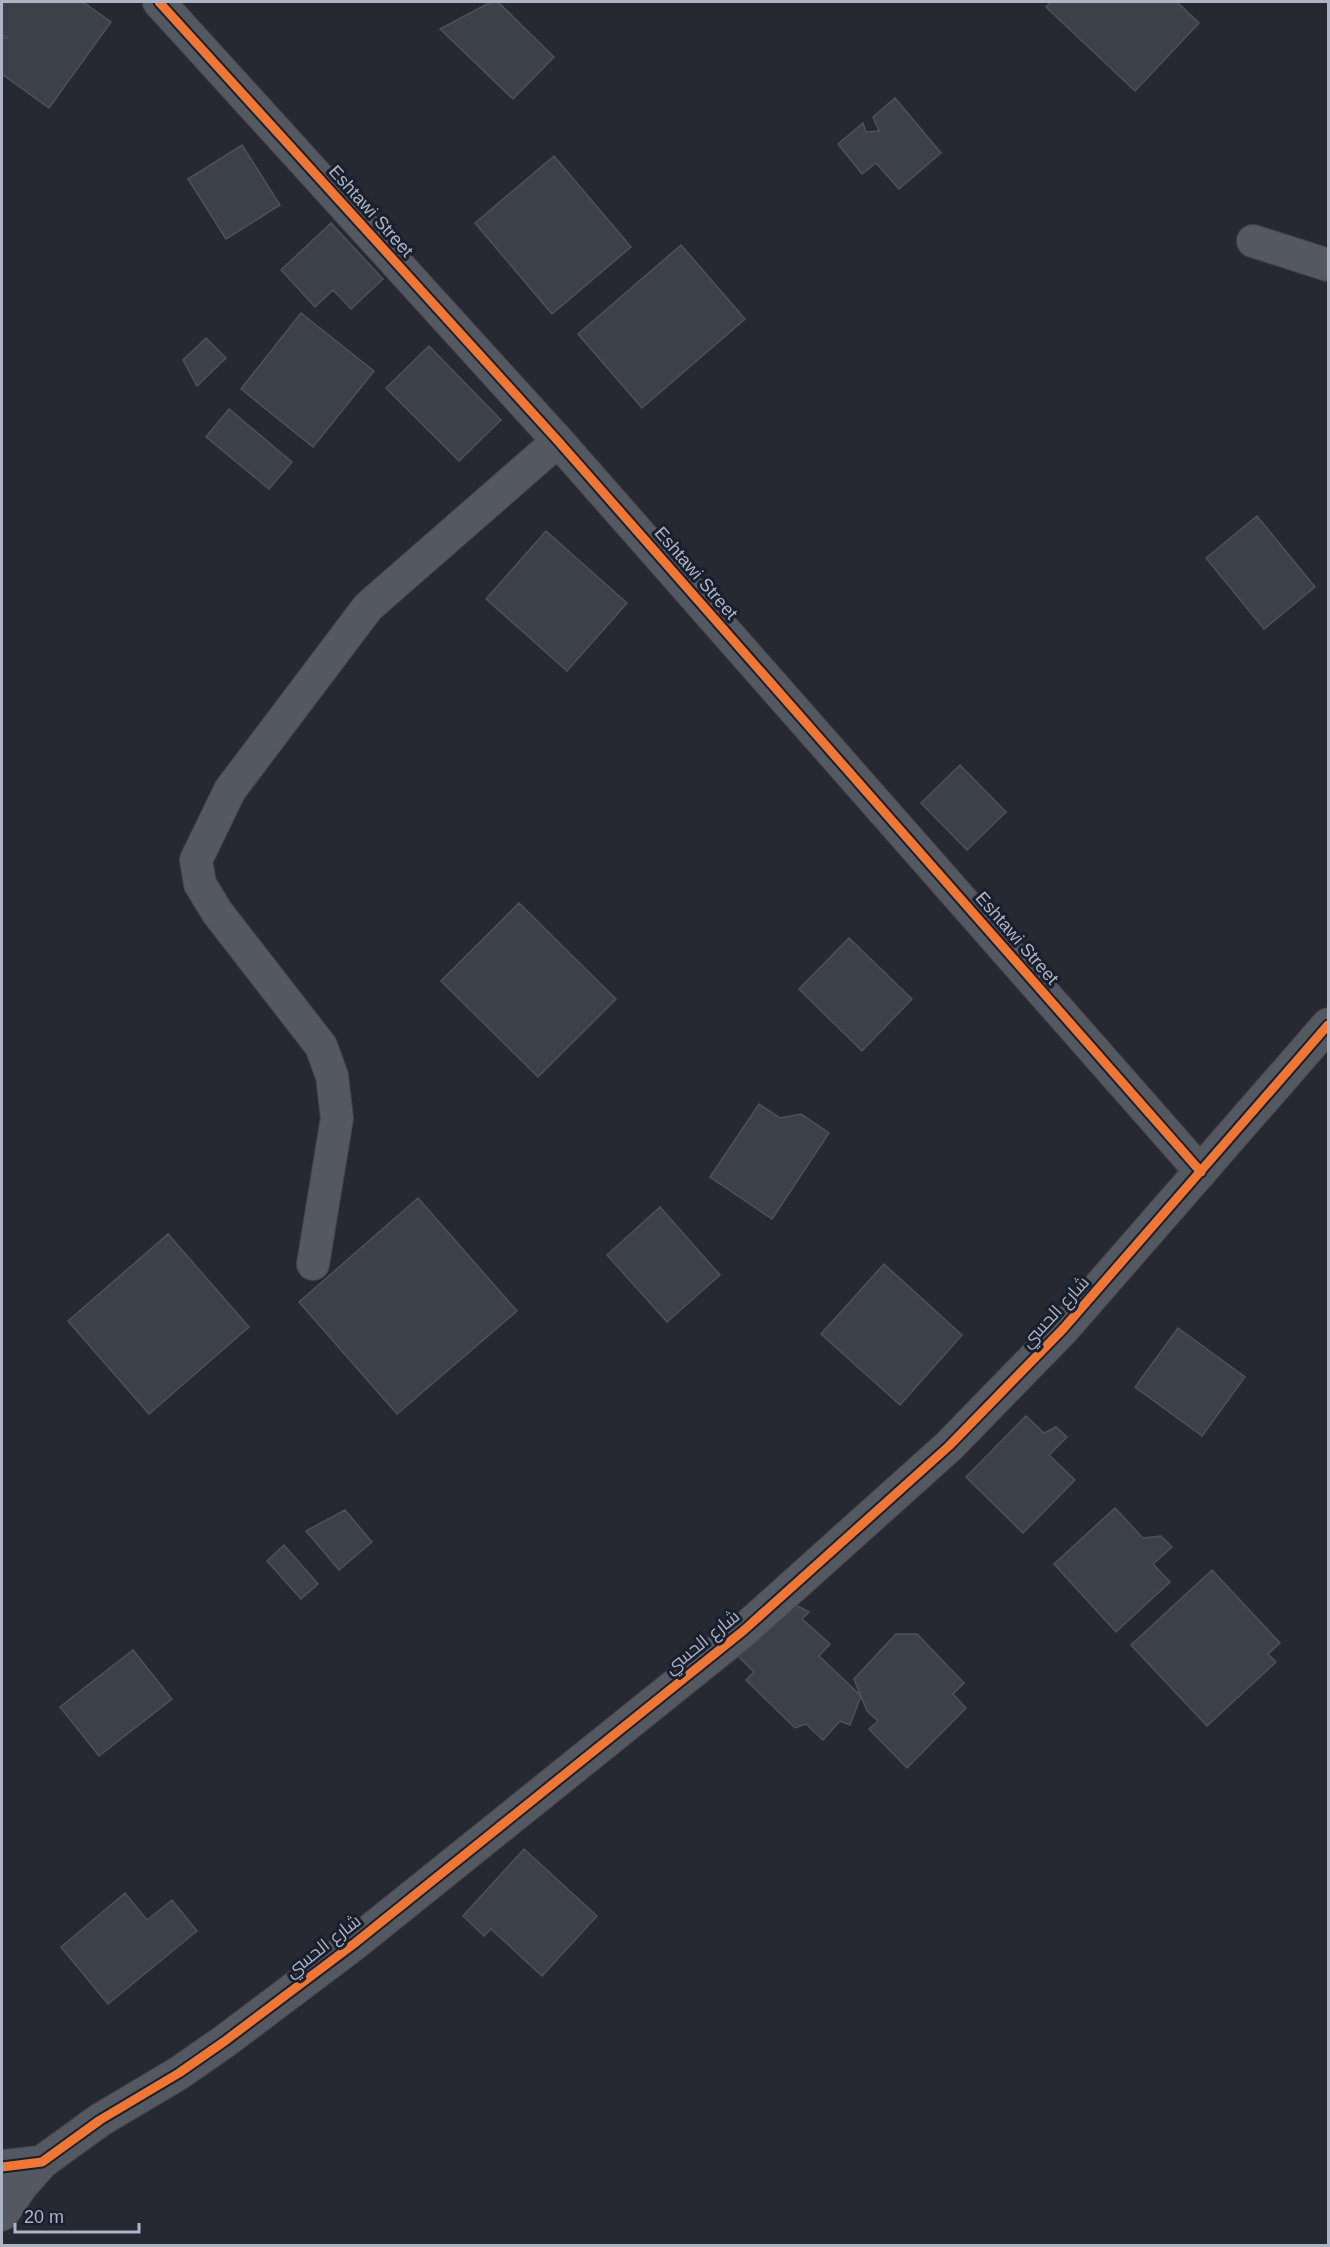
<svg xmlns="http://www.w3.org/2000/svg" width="1330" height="2247" font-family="Arial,Cairo,sans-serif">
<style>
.building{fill:#3c4049;stroke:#4d515a;stroke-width:1.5}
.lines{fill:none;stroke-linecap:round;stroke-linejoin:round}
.minor-casing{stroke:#42444b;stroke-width:34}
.tertiary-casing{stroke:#42444b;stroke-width:35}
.minor{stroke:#545860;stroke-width:32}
.tertiary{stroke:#545860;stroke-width:33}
.cycleway-casing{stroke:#191f2d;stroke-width:13}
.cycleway{stroke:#f07635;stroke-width:9}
.labels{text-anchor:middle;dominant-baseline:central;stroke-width:6;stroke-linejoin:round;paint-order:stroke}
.street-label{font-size:18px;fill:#adb4c5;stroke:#191f2d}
</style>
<rect width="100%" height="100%" fill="#262932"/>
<path class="building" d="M4,2H83L111,22L49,108L2,74V38H7L2,34V4Z
M491,2H498L554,57L513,99L440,29Z
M1051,2H1177L1199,23L1135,91L1046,7Z
M895,98L941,153L899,189L876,163L862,174L838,144L863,123L866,132L879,131L873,117Z
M242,145L280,205L226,239L188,179Z
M554,156L631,247L552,314L475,223Z
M331,223L383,279L351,309L333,290L315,307L281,270Z
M681,245L745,319L642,408L578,334Z
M301,313L374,371L313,447L241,389Z
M206,338L226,358L197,386L183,360Z
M429,346L501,420L459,461L386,388Z
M229,409L292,462L269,489L206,437Z
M1257,516L1315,587L1264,629L1206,558Z
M546,531L627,603L567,671L486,599Z
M960,765L1006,812L967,850L921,803Z
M519,903L616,999L538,1077L441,981Z
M849,938L912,999L862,1051L799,989Z
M759,1104L780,1118L801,1114L829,1133L772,1219L710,1177Z
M418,1198L517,1311L397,1414L299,1302Z
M660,1207L720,1275L667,1322L607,1255Z
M168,1234L249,1327L149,1414L68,1321Z
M884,1264L962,1335L900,1405L821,1334Z
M1178,1328L1245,1377L1202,1436L1135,1387Z
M1026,1416L1044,1433L1056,1427L1067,1437L1049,1455L1075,1480L1023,1533L966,1477Z
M1115,1508L1143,1538L1161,1536L1172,1547L1153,1564L1170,1582L1116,1632L1054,1564Z
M345,1510L372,1542L339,1570L306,1531Z
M284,1545L318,1584L301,1599L267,1561Z
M1212,1570L1280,1643L1268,1654L1276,1662L1207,1726L1131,1645Z
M786,1600L809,1612L802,1619L830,1644L819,1656L861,1696L850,1725L840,1721L823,1740L806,1724L795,1728L746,1680L754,1672L734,1652Z
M896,1634H917L964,1683L953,1694L966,1708L907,1768L869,1729L878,1721L867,1711L854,1679Z
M133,1650L172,1699L99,1756L60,1707Z
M524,1849L597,1916L542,1976L491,1929L484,1936L463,1916Z
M125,1893L147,1920L172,1900L197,1931L108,2004L61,1947Z"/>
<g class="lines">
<g class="minor-casing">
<path id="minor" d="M159,2L558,441L1201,1172
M1253,241L1328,265
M313,1264L337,1118L332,1076L321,1046L217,912L200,884L196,860L230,790L368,607L558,441"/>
</g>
<g class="tertiary-casing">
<path id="tertiary" d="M2,2167L42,2162L100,2120L179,2073L225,2041L355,1943L743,1631L949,1446L1063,1329L1328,1025
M2,2214L21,2186L42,2162"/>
</g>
<use href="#minor" class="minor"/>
<use href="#tertiary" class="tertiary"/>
<g class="cycleway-casing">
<path id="cycleway" d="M159,2L558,441L1201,1172
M2,2167L42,2162L100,2120L179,2073L225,2041L355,1943L743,1631L949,1446L1063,1329L1328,1025"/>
</g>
<use href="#cycleway" class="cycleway"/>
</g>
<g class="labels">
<g class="street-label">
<text transform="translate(371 211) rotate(48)">Eshtawi Street</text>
<text transform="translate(696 573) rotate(49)">Eshtawi Street</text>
<text transform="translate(1017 938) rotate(49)">Eshtawi Street</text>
<text transform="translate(1055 1312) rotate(-47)">شارع الحسي</text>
<text transform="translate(702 1642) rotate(-39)">شارع الحسي</text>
<text transform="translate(323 1946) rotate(-38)">شارع الحسي</text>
</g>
</g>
<rect width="1330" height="2247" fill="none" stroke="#adb4c5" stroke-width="6"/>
<path d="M15 2223v9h124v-9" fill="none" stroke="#adb4c5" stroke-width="3"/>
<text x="24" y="2223" font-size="18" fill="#adb4c5" stroke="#191f2d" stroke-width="4.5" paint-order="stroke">20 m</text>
</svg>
